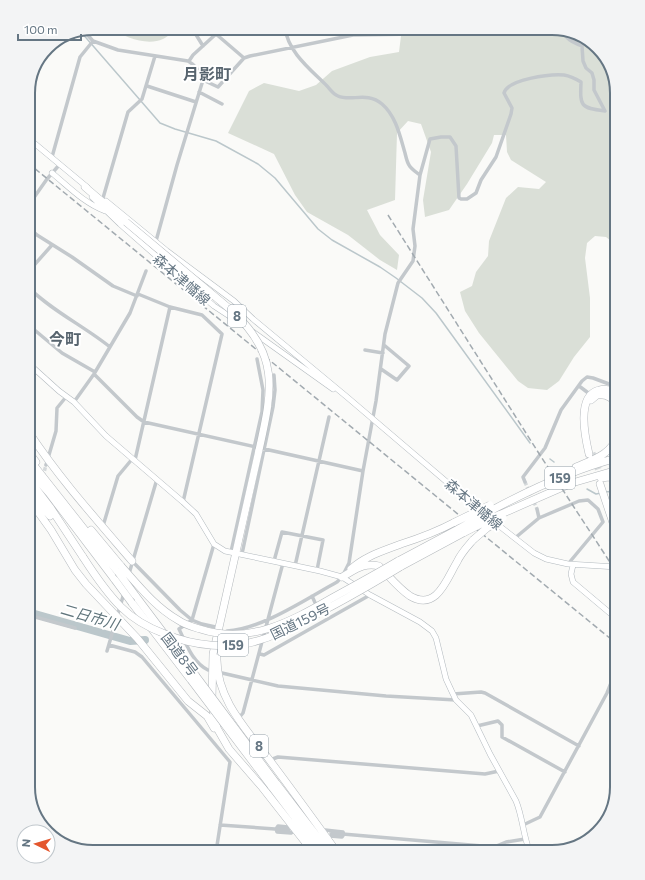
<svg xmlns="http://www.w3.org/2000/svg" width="645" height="880" font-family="Commissioner,'Noto Sans JP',sans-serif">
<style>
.green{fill:#dadfd7}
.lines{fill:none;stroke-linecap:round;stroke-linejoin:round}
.stream{stroke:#bbc7cb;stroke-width:1.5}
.river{stroke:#bbc7cb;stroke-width:8}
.street-tunnel{stroke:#d5d9db;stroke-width:3.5;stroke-dasharray:3.5 2;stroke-linecap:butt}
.highway-tunnel{stroke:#d5d9db;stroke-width:7;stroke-dasharray:7 3.5;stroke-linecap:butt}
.secondary-casing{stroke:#b3babf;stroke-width:6}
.highway-casing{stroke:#b4b9bd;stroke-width:8}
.street{stroke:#c3c8cc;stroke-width:3.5}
.secondary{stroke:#fff;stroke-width:5}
.highway{stroke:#fff;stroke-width:7}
.rail{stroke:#a2aab0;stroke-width:1.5;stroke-dasharray:6 3;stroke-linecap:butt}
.highway-bridge-casing{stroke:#b4b9bd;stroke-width:8;stroke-linecap:butt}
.highway-bridge{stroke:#fff;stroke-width:7}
.labels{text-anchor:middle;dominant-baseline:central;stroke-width:4;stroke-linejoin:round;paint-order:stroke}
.shield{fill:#fff;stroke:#939fa8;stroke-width:1}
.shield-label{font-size:13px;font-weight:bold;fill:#657683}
.street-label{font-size:14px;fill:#657683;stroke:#fff}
.water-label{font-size:15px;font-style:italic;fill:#60757c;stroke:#fff}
.quarter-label{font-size:16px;font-weight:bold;fill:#57646e;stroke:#fff}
.rim{fill:none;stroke:#657683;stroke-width:2}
</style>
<rect width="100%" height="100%" fill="#fafaf8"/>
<path class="green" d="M112,28H178C173,31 168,37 163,39C148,46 124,38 112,28Z
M402,28H556L585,37L608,60L617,93V246L606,237L595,236L587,243L585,258L590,298V337L574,357L559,381L547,390L528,388L518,381L479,333L465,311L460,292L472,286L476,272L488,256L489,241L506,198L518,187L539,189L546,182L511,160L507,152L506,135H494L492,143L467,184L449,210L425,217L423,200L431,152L421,124L408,121L397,133L395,200L367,210L380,235L399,255L397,270L380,260L348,235L307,212L295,195L274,154L228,133L249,91L264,83L299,91L316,85L332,71L370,57L399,52Z"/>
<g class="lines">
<path class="stream" d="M81,32L160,123L175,129L216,141L258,164L275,178L318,229L332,240L380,267L396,278L422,298L436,313L530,443
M550,459L554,462
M587,489L596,494L601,493
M605,492L617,491"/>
<path class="river" d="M28,612L130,641L145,640"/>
<path class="street-tunnel" d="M43,476L46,465
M525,482L537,509"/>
<path class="highway-tunnel" d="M592,453L602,479"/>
<g class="secondary-casing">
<path id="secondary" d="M28,138L87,187
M52,173C69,187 84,203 105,211
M92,197L120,224L195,290L214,306L240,323
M106,201L167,251L234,301L253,319L347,397L482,512
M253,332L333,389
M28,363L59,391L74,402L106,436L183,502L196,514L214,544L225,551L320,571L342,577L370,595L420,622L432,631L436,638L446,679L453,694L456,700L471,715L490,754L516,801C523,818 523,836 530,852
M493,521L534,553L546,559L568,564L617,567
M573,565L571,574L573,582L617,619"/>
</g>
<g class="highway-casing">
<path id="highway" d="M85,187L126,222
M591,400L597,395C606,394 613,397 617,406
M28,431C59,478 96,519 132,561
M259,450L213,654L212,699L214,716L217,728L229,749L262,787L313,852
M28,451L36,462
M589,454C585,437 576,396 599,390C606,388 612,390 617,395
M28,458L118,572
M576,467C592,460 613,454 617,435
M28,469L49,493L115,580
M28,478L50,507L83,557
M601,478L609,477L617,478
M600,484L617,535
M28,490L50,516
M28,498L51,530L75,570L86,584L137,638L188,701L207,716L214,728
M494,509C532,489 574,469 617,458
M499,515L572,483L617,470
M91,530L121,566
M398,561L460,528
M400,567L465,532
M351,569C365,556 383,551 401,544C420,538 438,531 455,522
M342,577C355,570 364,562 379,566C389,576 398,588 410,596C437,612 447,578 457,562C461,553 467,547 473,540
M135,595L196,676
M132,603L191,680
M217,658C216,701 250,733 274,766C295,794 316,823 337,852
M276,783L329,852
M271,786L321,852"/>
</g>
<path class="street" d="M193,28L195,33L203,46
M285,28C288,52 310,69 327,86C330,89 333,94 338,96C351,102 367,91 382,104C396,116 400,136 405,153C406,157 407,162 409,165C411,169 416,172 420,175
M561,29C566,39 572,42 582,46L583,61L586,68L592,73L594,80V90L605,111
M84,31L93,41L118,50L188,61C195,65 201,72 203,80L177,165L156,241
M216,34L244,58
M189,61L193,55L216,34L212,28
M203,80L218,87L244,58L250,56L353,35L415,34
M147,86L196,102
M199,92L222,104
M52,157L80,57L93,41
M103,198L128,112L142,99L155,56
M28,206L47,179L60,164
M28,227L37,235L72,257L113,286L137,296
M28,272L52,245
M28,287C52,311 84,326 110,347
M138,294L170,307L202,315L222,334L183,502
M28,331L31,327L62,353L95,372
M365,350L383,353
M381,369L397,380L409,366L384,345
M94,374L137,417L144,422L363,471
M579,386L591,395
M74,402L94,374L130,313L146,271
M135,460L170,307
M46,465L56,431L57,408L66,397
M525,482L523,477L545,448L561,410L582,381L587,377L593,378L617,387
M537,509L539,518
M103,526L118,476L133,458
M515,538L539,518L579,501L588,500L598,509L603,522L568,564
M231,552L262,412L263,390L257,359
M242,554L273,407L275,390L274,375
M132,561L180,610L192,620L202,624L220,628
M274,561L282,532L323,540L317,570
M295,566L329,417
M126,584L157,479
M312,596L317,607
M28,615L75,628
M227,631C262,629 306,599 337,582L342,577L349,563L363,471L376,401L385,334L398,283L413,261L415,246L413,229L420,175L430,139L441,137H450L456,146L459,198L461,199H467L476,193L481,180L496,157L511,114L512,108L504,93C508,79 550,74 564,75C570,76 576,79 581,82C580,106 580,108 605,111
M109,645L135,652L142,657L230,762L216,852
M107,651L124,593
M260,654L264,655L370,595
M208,670C192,662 186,643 179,629L192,620L214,544
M222,673L278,686L386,696L456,700
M453,694L481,692L485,693L579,746
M238,719L243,713L283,563
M477,726L498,721L502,725V737L565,772
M270,760L278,757L485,774L499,771
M291,824L288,827L278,826L276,829L277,832L291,833L295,830
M220,825L289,830
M523,825L540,817L607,693L617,668
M322,832L325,830L343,832L344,834L342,837L330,836L327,838
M331,833L494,847L506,842L525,839"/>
<use href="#secondary" class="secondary"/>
<use href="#highway" class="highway"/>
<path class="rail" d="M28,163L617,644
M388,215L538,452L617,573"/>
<g class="highway-bridge-casing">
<path id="highway-bridge" d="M126,222L231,310C281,355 272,391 259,450
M455,522L490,505
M460,528L494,509
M465,532L499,515
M473,540L487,528L503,518
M83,557C94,574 106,592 121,607C134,620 149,628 165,634C194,646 230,650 260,640C274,636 287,629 299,623C334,606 367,587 400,567
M121,566C138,585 155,607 178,620C185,625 193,627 200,629C249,645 290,622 332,598C354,586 376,574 398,561
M118,572L135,595
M115,580L132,603
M196,676L276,783
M191,680L271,786"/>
</g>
<use href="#highway-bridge" class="highway-bridge"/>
</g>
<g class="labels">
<g class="shield">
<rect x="228" y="305" width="18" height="22" rx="3"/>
<rect x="545" y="467" width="30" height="22" rx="3"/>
<rect x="218" y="634" width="30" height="22" rx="3"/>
<rect x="250" y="735" width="18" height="22" rx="3"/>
</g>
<g class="shield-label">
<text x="237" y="316">8</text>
<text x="560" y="478">159</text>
<text x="233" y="645">159</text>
<text x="259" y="746">8</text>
</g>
<g class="street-label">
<text transform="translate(182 279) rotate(41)">森本津幡線</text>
<text transform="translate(474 504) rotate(40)">森本津幡線</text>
<text transform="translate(300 621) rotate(-26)">国道159号</text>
<text transform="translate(180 654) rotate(53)">国道8号</text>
</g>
<g class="water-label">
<text transform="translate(90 616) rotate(16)">二日市川</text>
</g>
<g class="quarter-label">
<text x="207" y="73">月影町</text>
<text x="65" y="338">今町</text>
</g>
</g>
<path d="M0 0H645V880H0ZM93 35H552A58 58 0 0 1 610 93V787A58 58 0 0 1 552 845H93A58 58 0 0 1 35 787V93A58 58 0 0 1 93 35Z" fill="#f3f4f5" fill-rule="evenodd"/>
<path class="rim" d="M93 35H552A58 58 0 0 1 610 93V787A58 58 0 0 1 552 845H93A58 58 0 0 1 35 787V93A58 58 0 0 1 93 35Z"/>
<g transform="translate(36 844) rotate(275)"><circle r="19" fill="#ffffff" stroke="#c1c8cd"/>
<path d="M0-3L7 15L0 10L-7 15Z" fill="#e4572e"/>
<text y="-6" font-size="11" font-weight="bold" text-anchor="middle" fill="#657683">N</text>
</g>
<path d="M18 34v6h63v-6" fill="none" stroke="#657683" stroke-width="2"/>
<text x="24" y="34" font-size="12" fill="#657683" stroke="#ffffff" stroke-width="3" paint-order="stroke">100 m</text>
</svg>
